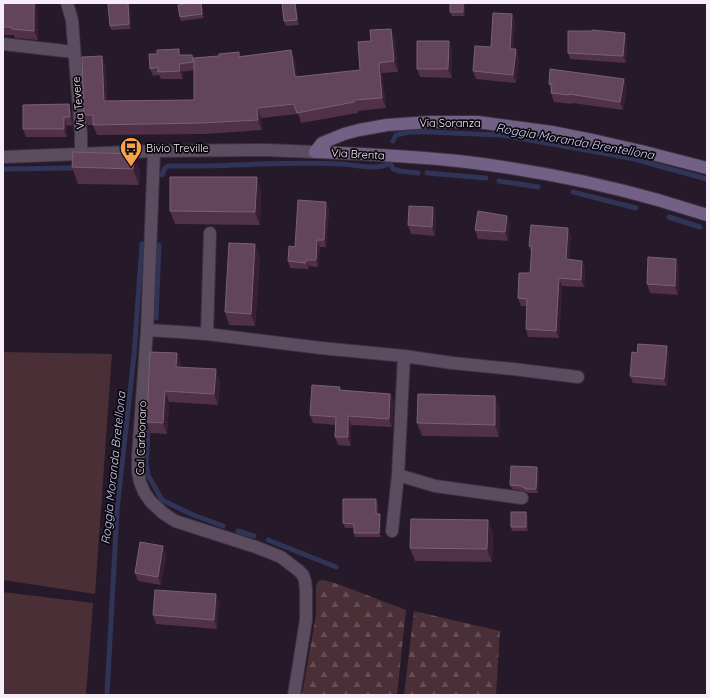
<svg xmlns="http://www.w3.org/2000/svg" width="710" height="698" font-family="Quicksand,sans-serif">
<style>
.green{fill:#4a2f37}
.forest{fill:url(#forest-firs)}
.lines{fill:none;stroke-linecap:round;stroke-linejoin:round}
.stream{stroke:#303457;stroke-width:5}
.minor-casing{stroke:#3d3340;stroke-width:14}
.tertiary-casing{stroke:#3d3340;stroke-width:14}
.secondary-casing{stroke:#3d3340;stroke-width:14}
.minor{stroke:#5b4d5f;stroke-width:12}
.tertiary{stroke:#5b4d5f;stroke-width:12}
.secondary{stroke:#726085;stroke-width:12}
.wall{fill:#503147}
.shaded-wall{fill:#381f33}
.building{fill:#62455a;stroke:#796073}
.labels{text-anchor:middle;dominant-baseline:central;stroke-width:3.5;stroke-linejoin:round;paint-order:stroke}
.street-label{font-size:11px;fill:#f6edf9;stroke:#0c070d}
.poi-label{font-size:11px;fill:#f6edf9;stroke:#0c070d;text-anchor:start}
.water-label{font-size:12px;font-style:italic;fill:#cdd4fb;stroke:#0c070d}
</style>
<defs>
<pattern id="forest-firs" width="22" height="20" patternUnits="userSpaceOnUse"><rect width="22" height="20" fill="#4a2f37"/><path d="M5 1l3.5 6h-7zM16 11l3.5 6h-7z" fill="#654d55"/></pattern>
</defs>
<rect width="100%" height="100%" fill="#261929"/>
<path class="green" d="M3,352L112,354L95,594L3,580Z
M3,592L93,603L86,695H3Z"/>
<path class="forest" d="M323,580L338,584L406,610L397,695H302L316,615V586L318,581Z
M414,611L500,631L496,695H404Z"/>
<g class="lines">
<path class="stream" d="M393,141L396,135L409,132H428L501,135L630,158L707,179
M3,169L74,168
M427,173L486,178
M162,175L165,168L168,166C226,167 284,161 342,164C357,165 376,171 390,163L393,169L400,171L418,173
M499,181L538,187
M573,192L636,208
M669,217L700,227
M156,318L159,245
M148,431L146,463L148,475L162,500L191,514L223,526
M238,531L254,536
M268,540L336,567
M107,695L117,511L134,355L142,244"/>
<g class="minor-casing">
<path id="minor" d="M3,44L74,52
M154,151L147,330L138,456V472L140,482L144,492L151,502L163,513L175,521L256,547L281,557L299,571L303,575L305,581L306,591V620L294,695
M147,330L180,332L207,334L321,348L404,356L452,363L513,369L578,377
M207,334L210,233
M404,356L398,475L435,486L522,498
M392,531L398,475"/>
</g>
<g class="tertiary-casing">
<path id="tertiary" d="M67,3L72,20L81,135V154
M3,157L154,151L266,150L315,152"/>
</g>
<g class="secondary-casing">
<path id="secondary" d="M315,152L322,143L344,134L359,130L387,125L430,122H477L552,132L597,141L641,151L707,168
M315,152C366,154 416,156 467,162C531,170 595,182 658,200C674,205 691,210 707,215"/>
</g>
<use href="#minor" class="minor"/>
<use href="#tertiary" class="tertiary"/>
<use href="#secondary" class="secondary"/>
</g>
<path class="wall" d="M3,3L37,6L38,40L15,38L14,35H3Z
M201,3L202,6L204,18L181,21L180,17Z
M450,3H465V16H452L450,12Z
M296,5L299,25L286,26L284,21Z
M130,7L131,29L111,30L110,26Z
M512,14L515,22L513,49L519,58L516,83L476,79L473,71L491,47Z
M395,39L398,72L382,73L386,108L358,111V113L301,123L298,114L261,118L262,130L205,134L97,135L93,125H88L84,115L102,56L106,67L107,101L194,100V70L182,72L183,79H161L159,75L153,76L150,69L181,55H192L194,58L240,56L291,50L295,61L297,77L360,70Z
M627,39L626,63L570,59L568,53Z
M452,49V78L420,77L417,69Z
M624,79L627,88L623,110L572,103V104L554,102L551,93V90L549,84Z
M72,113L73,125L67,126V137H26L23,129Z
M73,152L140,171L139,185L78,184L72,167Z
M261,190L260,225L175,224L170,211Z
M329,209L326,247H320L318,267L309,266V269L290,268L288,261L295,247Z
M436,215L435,236L411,234L408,225Z
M507,216L510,224L508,241L478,239L475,230Z
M571,235L569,260L582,261L585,268L584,287L562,286L559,338L528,337L526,329L527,306H521L518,298L530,273L531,252L529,246Z
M260,257L255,326L229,325L225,312Z
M676,259L679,268L678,295L650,293L647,284Z
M667,346L669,353L667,386L633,383L630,376L637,353Z
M177,353L181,364V368L220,380L218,405L169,402L167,434L150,433L147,422Z
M340,387L341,390L390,394L394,402L392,427L351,425V446L338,445L335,437L336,425L313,423L310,415Z
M500,408L499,437L422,436L417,423Z
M539,472L538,493H528L523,491L512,489L510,485Z
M378,503V514L381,518V537H355L354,533V528H345L343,523Z
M526,512L528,516V531H512L511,527Z
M493,533L492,562L415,561L410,548Z
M163,546L166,555L161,585L138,581L135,573Z
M216,594L219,603L217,629L156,624L153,615Z"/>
<path class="shaded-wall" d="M34,3H36L37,6L38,40L34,31Z
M128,3L130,7L131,29L129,24Z
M201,3L202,6L204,18L202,14Z
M295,3H296V5L299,25L297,20Z
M463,3H465V16L463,12Z
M512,14L515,22L513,57L510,49Z
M391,29L395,39L398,72L394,61Z
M625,33L627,39L626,63L623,56Z
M449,41L452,49V78L448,69Z
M516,49L519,58L516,83L513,75Z
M291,50L295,61L298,87L295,77Z
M102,56L106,67L107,111L104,101Z
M379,63L382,73L386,108L382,98Z
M179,64L182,72L183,79L180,71Z
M624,79L627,88L623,110L620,102Z
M69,104L72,113L73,125L70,117Z
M257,108L261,118L262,130L258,120Z
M64,117L67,126V137L64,129Z
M134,154L140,171L139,185L133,169Z
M257,177L261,190L260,225L255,212Z
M326,202L329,209L326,247L324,240Z
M433,207L436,215L435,236L432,227Z
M507,216L510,224L508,241L505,232Z
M568,228L571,235L568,267L566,259Z
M317,240L320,247L318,267L316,260Z
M255,244L260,257L255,326L251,314Z
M676,259L679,268L678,295L675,286Z
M306,260L309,266V269L306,263Z
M582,261L585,268L584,287L581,280Z
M559,278L562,286L559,338L556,331Z
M667,346L669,353L667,386L664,379Z
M177,353L181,364L180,378L176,367Z
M216,369L220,380L218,405L214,394Z
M165,391L169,402L167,434L163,423Z
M390,394L394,402L392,427L389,419Z
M495,396L500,408L499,437L495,425Z
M348,416L351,425V446L348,437Z
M537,467L539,472L538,493L536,489Z
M376,499L378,503L377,518L376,514Z
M526,512L528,516V531L526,527Z
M380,514L381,518V537L379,533Z
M488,520L493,533L492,562L487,549Z
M163,546L166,555L161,585L158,577Z
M216,594L219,603L217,629L214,620Z"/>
<path class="building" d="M3,3H34V31L12,29L11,27H3Z
M128,3L129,24L110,26L108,4Z
M191,3H201L202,14L180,17L178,5Z
M282,3H295L297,20L284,21Z
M450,3H463V12H450Z
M493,13L512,14L510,49H516L513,75L473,71L475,46L491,47Z
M391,29L394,61L379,63L382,98L354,100V102L297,113L294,104L257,108L258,120L201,123L93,125V115H84L82,57L102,56L104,101L194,100V58L219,56V54L239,52V57L291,50L295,77L360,70L358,42L371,41L370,30Z
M592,30L625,33L623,56L568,53V31H592Z
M417,41H449L448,69H417Z
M179,49V55H192L193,62L179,64L180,71L158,72V67L150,69L149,54H157V50Z
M550,69L624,79L620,102L569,94V95L551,93L552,84H549Z
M69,104L70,117H64V129H23V105Z
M73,152L134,154L133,169L72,167Z
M170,177H257L255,212L170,211Z
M298,200L326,202L324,240H317L316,260H306V263L288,261L289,246L295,247Z
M409,206L433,207L432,227L408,225Z
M478,211L507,216L505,232L475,230Z
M531,225L568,228L566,259L582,261L581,280L559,278L556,331L526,329L527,299L518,298L519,273H530L532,246H529Z
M229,243L255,244L251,314L225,312Z
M648,257L676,259L675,286L647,284Z
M638,344L667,346L664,379L630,376L632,352L637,353Z
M150,352L177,353L176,367L216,369L214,394L165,391L163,423L147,422Z
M312,385L340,387L339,390L390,394L389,419L348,416V437H335L336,417L310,415Z
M418,394L495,396V425L417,423Z
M511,466L537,467L536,489H526L521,486L510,485Z
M343,499H376V514H380L379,533H354V524L343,523Z
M511,512H526V527H511Z
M411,519L488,520L487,549L410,548Z
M140,542L163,546L158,577L135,573Z
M155,590L216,594L214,620L153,615Z"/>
<defs>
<g id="bus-pin" transform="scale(1.15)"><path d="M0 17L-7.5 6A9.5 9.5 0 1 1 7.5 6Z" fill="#f8a14a" stroke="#0c070d"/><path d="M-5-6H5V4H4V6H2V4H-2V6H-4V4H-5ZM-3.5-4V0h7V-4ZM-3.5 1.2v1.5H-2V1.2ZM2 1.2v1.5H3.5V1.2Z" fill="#111"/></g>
</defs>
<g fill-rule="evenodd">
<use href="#bus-pin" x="131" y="148"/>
</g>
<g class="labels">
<g class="street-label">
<text transform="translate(78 103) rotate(-95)">Via Tevere</text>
<text x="450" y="123">Via Soranza</text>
<text transform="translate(358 154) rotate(3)">Via Brenta</text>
<text transform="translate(141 438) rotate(-88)">Cal Carbonaro</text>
</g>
<g class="poi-label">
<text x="146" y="148">Bivio Treville</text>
</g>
<g class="water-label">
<text transform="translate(575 141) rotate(10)">Roggia Moranda Brentellona</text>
<text transform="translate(113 468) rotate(-84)">Roggia Moranda Bretellona</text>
</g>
</g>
<rect width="710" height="698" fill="none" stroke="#f6edf9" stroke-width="8"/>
</svg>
